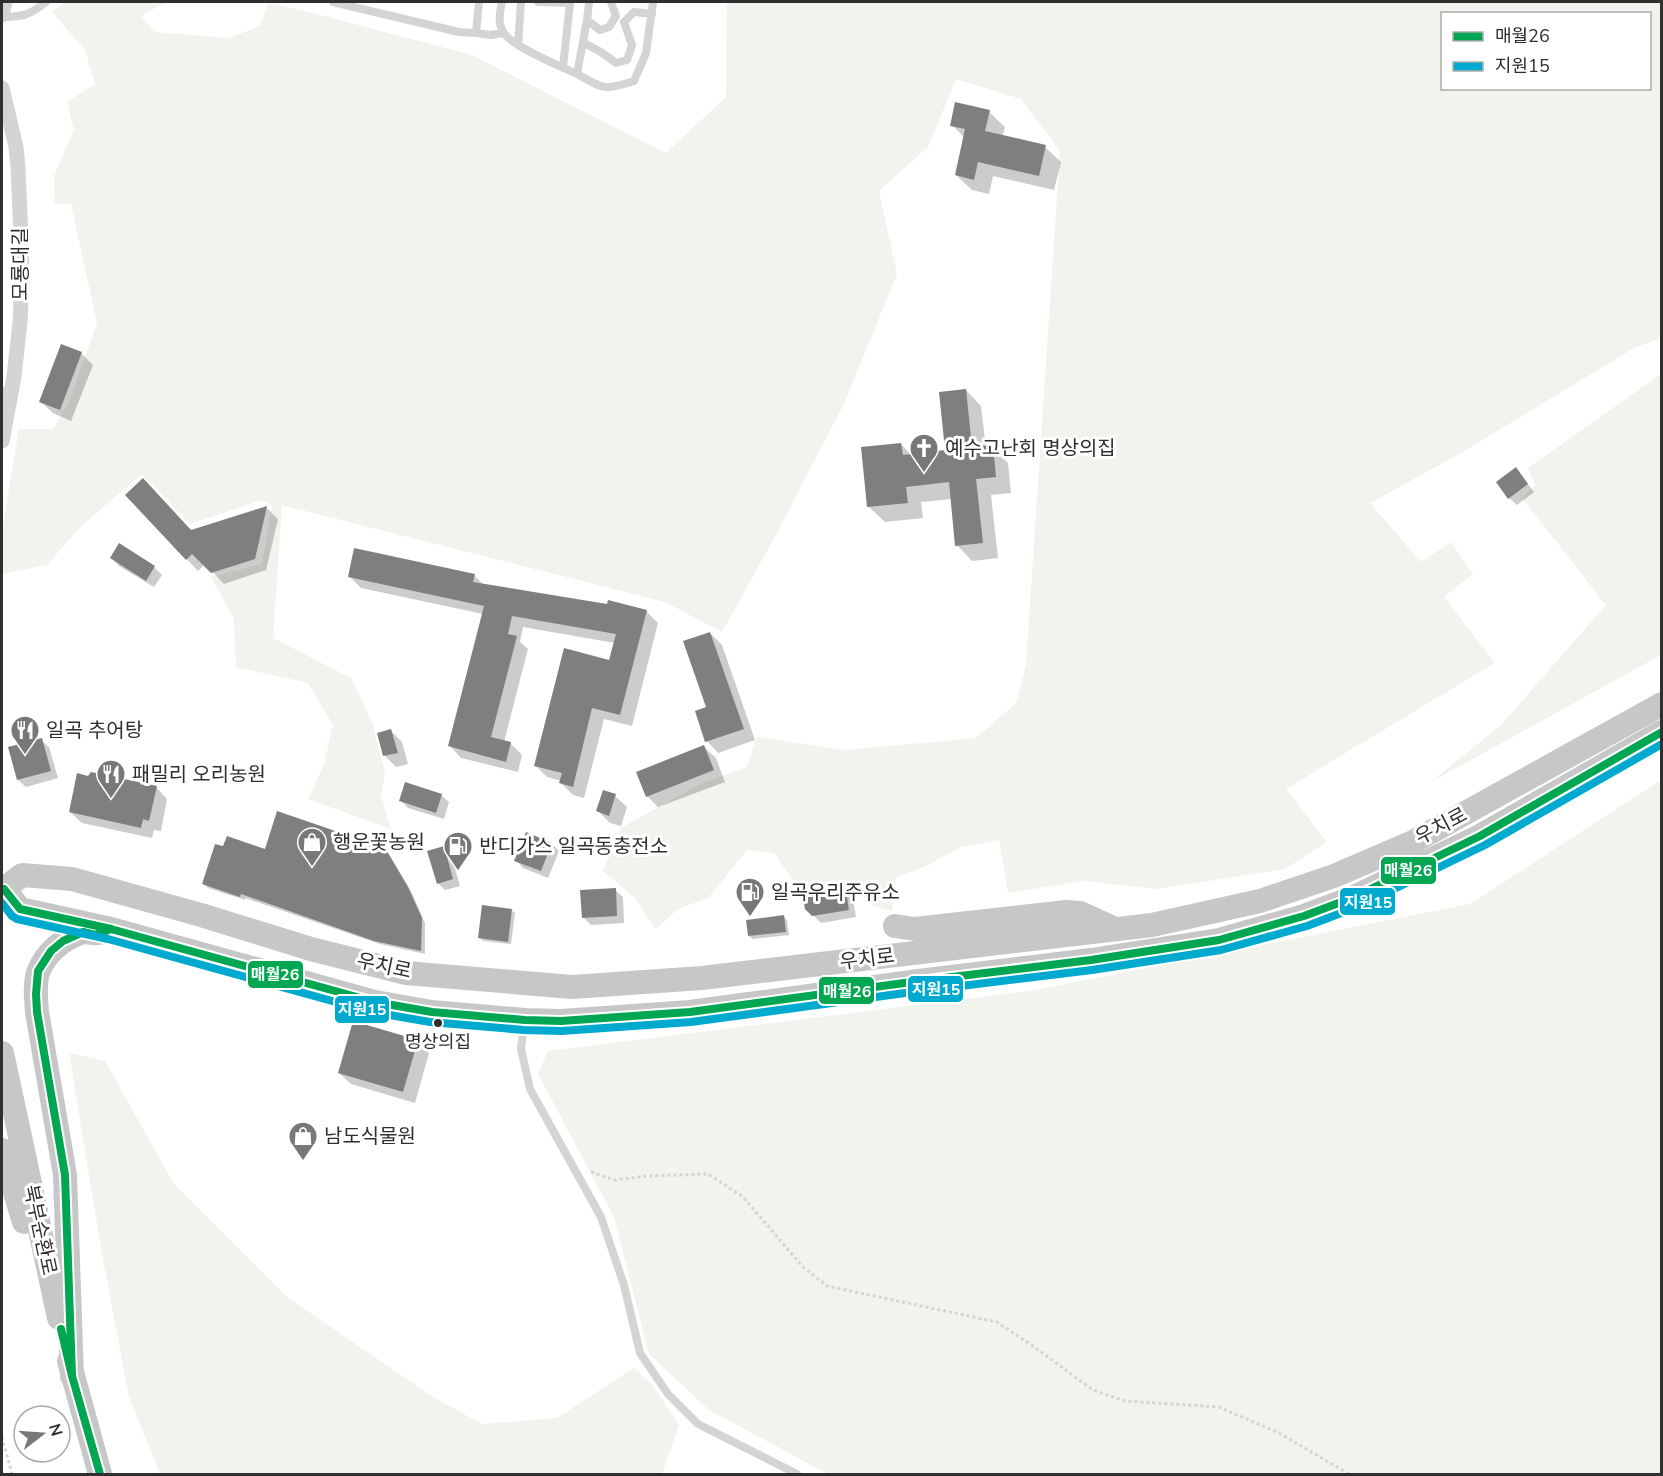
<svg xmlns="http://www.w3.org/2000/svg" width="1663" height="1476" font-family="'Nunito Sans','Noto Sans KR',sans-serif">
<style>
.green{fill:#f0f4ec;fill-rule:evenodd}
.shadow{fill:#0003}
.building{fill:#7f7f7f}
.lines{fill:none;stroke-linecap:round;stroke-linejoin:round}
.path{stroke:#d4d4d4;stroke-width:3;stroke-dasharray:3 3;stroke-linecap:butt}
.lane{stroke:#d4d4d4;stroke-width:8}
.street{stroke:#d4d4d4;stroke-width:15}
.primary{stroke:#c7c7c7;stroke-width:24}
.bus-1-casing{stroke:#fff;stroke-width:12}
.bus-2-casing{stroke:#fff;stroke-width:12}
.bus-1{stroke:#00a651;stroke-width:8}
.bus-2{stroke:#00a9ce;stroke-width:8}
.bus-dot{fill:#2f2f2f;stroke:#fff;stroke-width:2}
.labels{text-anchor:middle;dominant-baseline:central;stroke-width:6;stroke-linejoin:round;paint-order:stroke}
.bus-label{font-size:18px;fill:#2f2f2f;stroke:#fff}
.street-label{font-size:20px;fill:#2f2f2f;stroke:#fff}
.poi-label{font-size:20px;fill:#2f2f2f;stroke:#fff;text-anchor:start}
.line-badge{stroke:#fff;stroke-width:2}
.badge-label{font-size:16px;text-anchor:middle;font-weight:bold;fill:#fff}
</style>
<rect width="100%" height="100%" fill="#fff"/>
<path class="green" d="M65,2H166L141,16L155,32L229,38L260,26L268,3L313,13L472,55L666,153L726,97L727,2H1661V338L1634,348L1456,456L1370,503L1421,562L1451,542L1473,574L1444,597L1495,663L1286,789L1327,842L1285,869L1157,889L1083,881L1008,893L999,840L961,847L928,865L896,878L892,911L872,906L867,882L799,889L774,853L747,850L708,898L678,909L656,929L635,898L603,871L621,828L700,784L747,767L757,737L844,750L976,738L1016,703L1026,665L1060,151L1021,99L956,79L928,147L879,191L897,274L844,404L772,542L722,632L665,602L282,505L273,638L351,678L372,722L385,773L381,795L391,829L308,799L324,764L333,725L308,683L236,667L234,619L211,577L262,564L272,506L262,500L190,524L142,474L80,527L47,565L2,574V532L19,429H53L70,400L97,323L71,204H55L54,176L74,130L67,102L95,84L85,50L52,12ZM1442,14H1650V88H1442Z
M1661,374V655L1431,782L1502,724L1606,605L1522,498L1535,485L1528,468Z
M1661,780V1474H828L709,1410L649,1354L614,1217L538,1074L548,1051L1030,991L1470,904Z
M69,1053L105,1061L174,1184L287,1297L433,1397L482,1424L557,1418L634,1368L653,1386L679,1425L662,1474H160L129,1397L102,1254Z"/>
<path class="shadow" d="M989,112L1005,127L1002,137L1045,147L1061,162L1054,190L993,176L989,194L972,190L956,175L965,138L952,125Z
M81,353L93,365L71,421L53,413L41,402Z
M2,385L15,404L2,447Z
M966,390L981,406L986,448L992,447L1008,463L1011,493L991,495L998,558L972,561L957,545L952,499L921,502L923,518L885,522L869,507L901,444L912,456L947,452Z
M1516,469L1534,492L1517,505L1509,498Z
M127,495L191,531L267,508L278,519L266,570L224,584L205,564L198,571Z
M112,558L154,567L162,575L154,587L119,566Z
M474,575L485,586L646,611L658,623L632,726L604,719L584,798L573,795L561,783L562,781L547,777L536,766L610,662L615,643L523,627L520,642L528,649L504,742L510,743L522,755L518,772L461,758L450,746L483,614L361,588L350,577Z
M710,633L722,645L755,740L718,753L707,741Z
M391,731L402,742L408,764L396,767L385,756L379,734Z
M41,740L49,747L58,778L26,787L18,780Z
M704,747L716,758L725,782L658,807L647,796Z
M156,787L167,799L161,831L154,830L152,838L82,823L70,812Z
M441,795L449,802L444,819L408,808L401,800Z
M615,796L627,807L621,826L610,823L598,811Z
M527,834L552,844L559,851L548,878L523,868L516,860Z
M443,848L451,855L460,886L445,890L438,883Z
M384,849L389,854L412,893L425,923V954L380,944L245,898V900L208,888L204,884L266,850Z
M845,887L852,894L856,917L821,923L806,908Z
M615,890L623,897L624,923L591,925L583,917Z
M511,910L515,913L511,944L483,941L479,937Z
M784,917L787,920L789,935L753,939L749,936Z
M417,1042L429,1053L415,1103L351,1084L339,1073Z"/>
<path class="building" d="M955,102L990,110L985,131L1046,145L1039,176L978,162L974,180L955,175L965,129L950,126Z
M61,344L82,352L60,410L39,402Z
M966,389L972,447L993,445L996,477L976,479L983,543L955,546L949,482L906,487L908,503L867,507L861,447L901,443L903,455L945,450L939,392Z
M1516,467L1528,484L1508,499L1496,482Z
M143,478L191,530L267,506L255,559L211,573L192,554L186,560L125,495Z
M119,543L155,566L146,581L110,558Z
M354,548L475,574L473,582L607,604L608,600L647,610L620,715L592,708L573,787L559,783L562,773L534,766L564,648L609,660L616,634L512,616L508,634L517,636L491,737L511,742L506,762L448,746L484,606L348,577Z
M710,632L744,729L705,742L695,711L706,707L683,641Z
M391,729L398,753L383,756L377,733Z
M42,738L51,771L17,780L8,747Z
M704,745L714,770L646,797L636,772Z
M91,772L157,786L149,821L143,819L141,828L69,812L77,773L88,776Z
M405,782L442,794L436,813L399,801Z
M603,790L616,794L609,816L596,811Z
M277,811L385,848L408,887L422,918L421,951L374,941L241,894L240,897L202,884L215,844L223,846L227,836L265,849Z
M526,832L552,843L541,871L514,861Z
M444,846L453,879L437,884L427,851Z
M845,885L849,910L812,916L805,909L802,892Z
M616,888L617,916L582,918L580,890Z
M482,905L512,909L508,942L478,938Z
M784,915L786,932L748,936L746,920Z
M353,1021L418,1040L403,1092L338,1073Z"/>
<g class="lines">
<path class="path" d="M591,1172L614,1180L647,1176L708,1174L743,1197L803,1267L827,1286L997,1322L1030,1344L1093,1390L1125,1401L1219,1407L1279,1433L1349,1474
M2,1437L12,1474"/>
<path class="lane" d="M333,2L459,32L476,33L479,2
M502,2C500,12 497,24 504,33C513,47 560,66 577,74
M538,2L570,3L563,67
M589,2L587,20L577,74C604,89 603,91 634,81L646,53L653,2
M2,17C23,17 30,15 46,2
M587,20L600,30L609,27L616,16L611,2
M476,33L491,35L503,33
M584,43L601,52L616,63L627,60L632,45L624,22L634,12L652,14
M518,45L521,2
M524,1022L521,1049L530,1089L601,1217L624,1285L640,1353L668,1394L698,1424L797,1474"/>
<path class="street" d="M2,15L5,2
M2,88L16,147L18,167L21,238L22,283L20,322L14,377L2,441"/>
<path class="primary" d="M2,888L4,889L22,875L72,879L201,915L311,949L406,973L572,987L702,978L1152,925L1260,901L1334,876L1413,842L1662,704
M4,889L20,909L111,929L375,1002L432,1012L525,1020L561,1021L690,1012L919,981L1091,960L1219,940L1304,916L1352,898L1480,836L1662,732
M895,926L915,929L1066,912L1080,913L1115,929
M2,1053L59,1318
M2,1150L24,1222
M69,1361L100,1474
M72,1376L65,1175L37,1012C36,1000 34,982 39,970C47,952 62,940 80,933C88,930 92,936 102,932"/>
<g class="bus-1-casing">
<path id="bus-1" d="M4,889L20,909L111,929L375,1002L432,1012L525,1020L561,1021L690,1012L919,981L1091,960L1219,940L1304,916L1352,898L1480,836L1662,732
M61,1329L72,1376L100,1474
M72,1376L65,1175L37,1012L36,994L38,971L51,951L63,941L83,932L95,935L111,929"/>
</g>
<g class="bus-2-casing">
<path id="bus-2" d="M2,903L12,916L17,919L108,939L372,1012L430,1022L524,1030L561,1031L691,1022L920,991L1092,970L1221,950L1307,926L1357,907L1485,845L1662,744"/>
</g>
<use href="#bus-1" class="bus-1"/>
<use href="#bus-2" class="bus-2"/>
</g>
<defs>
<g id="church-pin" transform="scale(1.5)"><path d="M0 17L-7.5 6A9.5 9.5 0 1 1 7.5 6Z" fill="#787878" stroke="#fff"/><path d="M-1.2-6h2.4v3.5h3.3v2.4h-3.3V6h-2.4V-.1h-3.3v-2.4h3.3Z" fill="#fff"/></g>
<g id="restaurant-pin" transform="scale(1.5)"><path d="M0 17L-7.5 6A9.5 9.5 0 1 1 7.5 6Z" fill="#787878" stroke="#fff"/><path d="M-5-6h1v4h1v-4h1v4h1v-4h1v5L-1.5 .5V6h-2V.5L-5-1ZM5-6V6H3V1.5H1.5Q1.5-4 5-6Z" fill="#fff"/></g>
<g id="shop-pin" transform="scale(1.5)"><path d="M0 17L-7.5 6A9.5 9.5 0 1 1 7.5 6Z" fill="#787878" stroke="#fff"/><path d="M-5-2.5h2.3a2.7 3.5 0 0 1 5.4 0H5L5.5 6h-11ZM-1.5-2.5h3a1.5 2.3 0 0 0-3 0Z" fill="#fff"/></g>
<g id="fuel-pin" transform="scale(1.5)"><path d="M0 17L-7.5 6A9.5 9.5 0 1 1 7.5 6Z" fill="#787878" stroke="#fff"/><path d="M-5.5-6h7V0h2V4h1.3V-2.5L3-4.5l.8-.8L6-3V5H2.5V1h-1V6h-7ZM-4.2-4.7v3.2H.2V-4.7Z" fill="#fff"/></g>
</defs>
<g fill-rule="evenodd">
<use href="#church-pin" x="924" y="448"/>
<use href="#restaurant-pin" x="25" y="730"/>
<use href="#restaurant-pin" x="111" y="774"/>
<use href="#shop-pin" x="312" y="842"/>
<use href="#fuel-pin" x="458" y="846"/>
<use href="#fuel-pin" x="750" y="892"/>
<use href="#shop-pin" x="303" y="1136"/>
</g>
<circle class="bus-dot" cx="438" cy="1023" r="5"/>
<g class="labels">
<g class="bus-label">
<text x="438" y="1042">명상의집</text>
</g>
<g class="street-label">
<text transform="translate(20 264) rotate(-90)">모룡대길</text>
<text transform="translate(1441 826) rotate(-28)">우치로</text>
<text transform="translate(867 959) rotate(-7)">우치로</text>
<text transform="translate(384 966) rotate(12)">우치로</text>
<text transform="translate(40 1230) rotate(78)">북부순환로</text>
</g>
<g class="poi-label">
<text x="945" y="448">예수고난회 명상의집</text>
<text x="46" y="730">일곡 추어탕</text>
<text x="132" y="774">패밀리 오리농원</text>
<text x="333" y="842">행운꽃농원</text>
<text x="479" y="846">반디가스 일곡동충전소</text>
<text x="771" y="892">일곡우리주유소</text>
<text x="324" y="1136">남도식물원</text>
</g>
</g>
<g class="line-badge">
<rect x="1380" y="856" width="57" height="29" rx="6" fill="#00a651"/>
<rect x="1339" y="887" width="57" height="29" rx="6" fill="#00a9ce"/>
<rect x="247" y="960" width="57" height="29" rx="6" fill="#00a651"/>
<rect x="907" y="975" width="57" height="28" rx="6" fill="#00a9ce"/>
<rect x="818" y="976" width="57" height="29" rx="6" fill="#00a651"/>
<rect x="334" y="995" width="56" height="29" rx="6" fill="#00a9ce"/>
</g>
<g class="badge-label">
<text x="1408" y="876">매월26</text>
<text x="1368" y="908">지원15</text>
<text x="275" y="980">매월26</text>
<text x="936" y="995">지원15</text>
<text x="847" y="997">매월26</text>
<text x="362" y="1015">지원15</text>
</g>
<rect width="1663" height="1476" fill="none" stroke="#2f2f2f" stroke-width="6"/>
<rect x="1441" y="12" width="210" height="78" fill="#ffffff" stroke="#acacac" stroke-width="1.5"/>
<rect x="1453" y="32" width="30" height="9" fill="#00a651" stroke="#acacac" stroke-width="1.5"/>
<text x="1495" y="42" font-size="18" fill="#2f2f2f">매월26</text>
<rect x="1453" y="62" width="30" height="9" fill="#00a9ce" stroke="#acacac" stroke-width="1.5"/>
<text x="1495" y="72" font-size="18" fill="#2f2f2f">지원15</text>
<g transform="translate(42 1434) rotate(73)"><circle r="28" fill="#ffffff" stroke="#acacac" stroke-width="1.5"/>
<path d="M0-4.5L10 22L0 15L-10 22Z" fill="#787878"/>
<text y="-9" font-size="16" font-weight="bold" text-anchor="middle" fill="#2f2f2f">N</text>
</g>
</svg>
